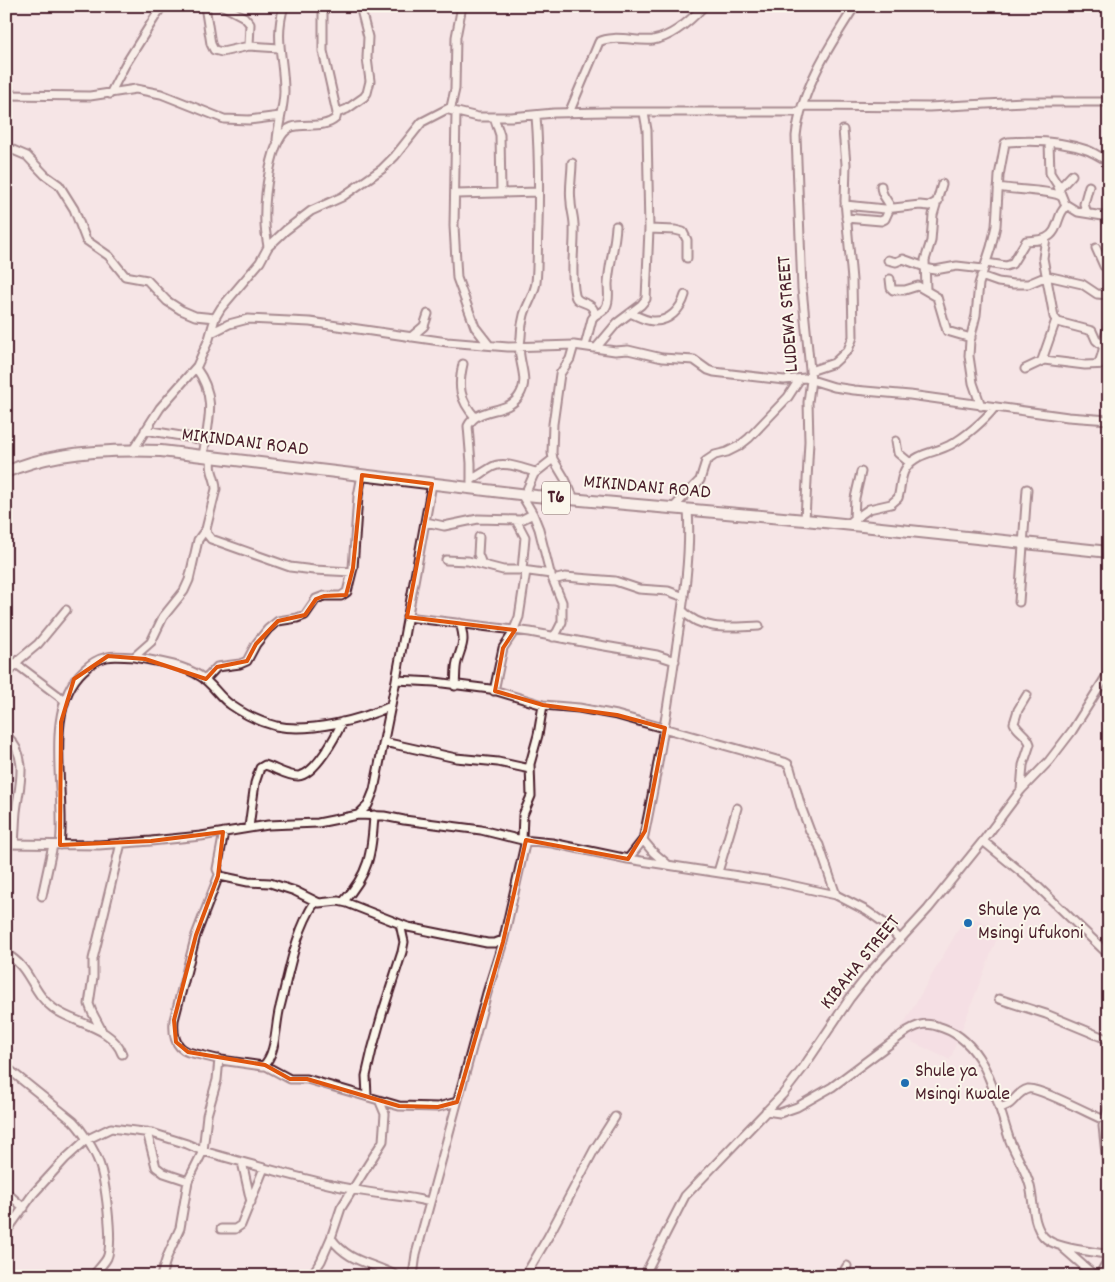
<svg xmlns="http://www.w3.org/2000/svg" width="1115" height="1282" font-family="Dekko,sans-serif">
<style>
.built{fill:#f3d8e2}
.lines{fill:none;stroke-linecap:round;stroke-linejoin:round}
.minor-casing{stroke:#4a1f2b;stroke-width:11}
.highway-casing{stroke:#4a1f2b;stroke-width:14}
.minor{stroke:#fbf7ec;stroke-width:7}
.highway{stroke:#fbf7ec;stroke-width:10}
.marked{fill:none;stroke:#e0560e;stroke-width:4;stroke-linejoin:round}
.poi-dot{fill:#1f6fb2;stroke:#fbf7ec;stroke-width:2}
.labels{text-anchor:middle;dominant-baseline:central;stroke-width:4;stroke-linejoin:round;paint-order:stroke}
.shield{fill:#fbf7ec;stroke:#7f6065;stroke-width:1}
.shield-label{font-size:19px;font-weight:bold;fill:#4a1f2b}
.street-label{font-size:20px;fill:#4a1f2b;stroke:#fbf7ec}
.poi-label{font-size:20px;fill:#4a1f2b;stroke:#fbf7ec;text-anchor:start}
</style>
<rect width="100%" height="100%" fill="#f6e5e6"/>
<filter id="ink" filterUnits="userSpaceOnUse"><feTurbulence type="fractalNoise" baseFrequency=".02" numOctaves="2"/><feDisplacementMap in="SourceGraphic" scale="10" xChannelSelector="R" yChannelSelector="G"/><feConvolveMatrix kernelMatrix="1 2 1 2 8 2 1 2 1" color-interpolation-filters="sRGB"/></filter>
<g filter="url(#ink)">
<path class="built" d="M966,916L1001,928L950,1060L897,1035Z"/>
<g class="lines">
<g class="minor-casing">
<path id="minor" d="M205,6L211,44L214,50L222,52L249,46L279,48
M223,6L244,17L250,24L249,46
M110,94L125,65L162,6
M6,95L90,96L136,89L161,94L224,119L249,120L280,116
M802,106L929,107L1024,102H1109
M449,110L478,117H511L554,113L606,112H800
M456,112L454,226L457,278L475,327L489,345
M337,113L347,109L364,97L367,93L370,81L367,58L368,37L360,6
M569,113L599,42C612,34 638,42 653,40C672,37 691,20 704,6
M494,117L500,135L501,193
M277,140C278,124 284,107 284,91C284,59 274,39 284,6
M1049,143L1050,173L1057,184L1065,204L1078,212L1109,217
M6,147L27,156L45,175L59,185L74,209L86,240L109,256L125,276L147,280L167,301L181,310L195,316L215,318
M572,163C572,175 569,189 571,202C571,209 574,217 574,225C575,248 570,272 575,295C577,306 593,299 595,315
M881,186C881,196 888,200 891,208
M998,187C1011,190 1054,190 1062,197
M1059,189L1072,175
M456,194L538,192
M845,205L885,209L920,205L929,206L938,201
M1087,213L1084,204L1089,186
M846,218L881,221L885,219L890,208
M649,229L675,230L683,232L687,240V258
M1046,238L1043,258L1054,317L1058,322L1092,331L1096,340L1104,347
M268,247C267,239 265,231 265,224C264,203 269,135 292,127C306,123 324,129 336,118L337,113L323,51V6
M1096,248L1104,266L1109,269
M888,260L896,262L903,259L925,267
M986,263L1006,266L1012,264L1026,241C1032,240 1040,241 1046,238C1060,232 1056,213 1067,206
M925,268L935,270L957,266L983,269
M981,276L998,282L1013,284H1028L1047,276L1082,284L1097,294L1109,295
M890,279L891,288L893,290H905L918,286L937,297L947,331L971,338
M926,290L925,260L931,241L933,215L942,184
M630,313C637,316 646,321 653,321C669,322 681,309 685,295
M211,333L229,324L248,319L310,322L447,342L508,347L574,345L615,351L628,350L662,358L694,360L708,370L714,372L784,380L805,378L834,387L854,390L910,395L1068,417L1109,420
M411,337L424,326L428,314
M585,346L592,319C595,313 603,313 606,307C610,300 608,292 608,284C609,265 615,246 616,226
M596,348L617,323L641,305L646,299L649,229L647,130L644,113
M1042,360L1056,320
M463,364C458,386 459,399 475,417
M1098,364C1106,351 1102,338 1109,326
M196,368C218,398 208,422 203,456
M1025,369L1044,360L1085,365L1109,364
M810,371L834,363L848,350L853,337L852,280L845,201L846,164L843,130
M981,406L973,383L969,356L970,340L976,315L979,284L991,247L996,226L999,176L1005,143L1008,142C1034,140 1062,141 1087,150C1095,153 1101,158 1109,161
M145,430L205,440
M896,441L898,453L910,463
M133,450L160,408L197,366L209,339L215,318L221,308L260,262L268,247L286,230L311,211L342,197L382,169L395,156L422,122L451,107L455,89L456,37L462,6
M212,457C209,474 216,476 216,489L206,529L207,534L211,539L290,567L314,570L352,572
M471,480C478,476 485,471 492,467C504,460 523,469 535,472
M471,488V463L468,426C478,406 507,415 519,396C528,382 522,371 520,356C519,350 520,344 521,337C521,330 522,322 524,315C527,304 534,295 536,283C538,264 537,245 538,226C539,190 539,153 536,116
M521,494L533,514L539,529L550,573L562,602V622L557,632L553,637
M525,494L534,474L553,459
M574,499L565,479L553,459L552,453L553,424L560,374L570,359L574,345
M673,508L700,480L706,461L715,455L727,452L739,446L749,438L788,397L799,380
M854,519L855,498L861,472
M516,520L525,537L522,570
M805,520L809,441L808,402L811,380L802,289L796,136C801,89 830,45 855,6
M426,522L444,526L478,519L521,520L533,514
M846,525L869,509L891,504L898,498C901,489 900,476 906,468C916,453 935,453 950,445C964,438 985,420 994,408
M479,537L478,554L482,564
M446,560L468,561L503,570H522L551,574
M553,580L565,577L615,581L639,589L668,591L684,597
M1019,602L1027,489
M683,611C702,632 733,627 759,626
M407,617L530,632L593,644L657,655L675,661
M514,629L519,617L526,571
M134,657C155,661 181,664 200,676C212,683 219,697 231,705C244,714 260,722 276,726C309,733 361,720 391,706
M15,663L64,700
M6,676L20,659L38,644L66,610
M205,680L217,667L240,664L247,661L256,644L268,629L278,621L297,618L305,615L316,599L324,596H341L347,592L353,568L358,496L362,475
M396,680L435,682L490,689L543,705L579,708L617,715L784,762L788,764L790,768L801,807L810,831L819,845L836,895
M455,686C456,678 455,669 457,662C462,644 466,643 460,623
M494,691L503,648L515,630
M6,735C30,757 19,785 16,812C15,823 15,833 14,844
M384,742L456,758L498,762L530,769
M1021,790L1023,765L1030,744C1027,734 1018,732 1014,723L1018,710L1027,695
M358,815L368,805L374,790L396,680L432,484
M249,827L255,783L260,768L265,765C275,768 287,776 298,776C315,775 336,736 342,722
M224,832L217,869L220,876L248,882L270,883L295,891L319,903L338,901L347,903L408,927L487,943H495L503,940
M522,840L523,815L531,796L530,764L538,735L543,705
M643,840L653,852L667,864
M983,841L1032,881L1109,955
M6,844L99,845L151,841L201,836L268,825L318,823L358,815L384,816L404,820L481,830L522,840L552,843L628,859L772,881L836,895L867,911L887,925L900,940
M60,845C67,794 41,709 84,670C90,664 98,659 107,657C115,655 125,657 134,657L151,642L163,617L184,591L189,580L198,540L206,529
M628,859L643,840L645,831C658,768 668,706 677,643C684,599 691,554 688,509
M718,872L737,808
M219,875L196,935L174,1020C173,1033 174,1047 188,1052L221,1060L263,1066C277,1054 275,1024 280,1007C289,973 295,932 315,902
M42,896L53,845
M343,902C369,874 372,853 374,815
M6,954C31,967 31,992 53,1008C75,1025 111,1025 122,1054
M999,999L1046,1014L1109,1040
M102,1031L92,1012L89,1004L93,977V959L121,843
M264,1065L290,1079H307L399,1106L438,1107L457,1102
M6,1067L73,1121C82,1130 95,1151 99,1163C105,1179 114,1243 107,1258C104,1264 97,1270 93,1276
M367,1096L366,1076L372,1050L383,1011L402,952L404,942L400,924
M1109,1106L1103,1126L1107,1164L1109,1167
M999,1107C1013,1108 1015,1092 1028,1089C1038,1087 1090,1114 1104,1120
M766,1111L780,1113L797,1107L832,1087L907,1031C921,1023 927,1022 943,1028C988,1044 996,1101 1010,1141C1016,1156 1026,1170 1030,1186C1034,1202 1032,1224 1044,1237C1055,1249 1093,1251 1109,1255
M147,1132L156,1167L164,1173L188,1181
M242,1162L251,1202
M6,1192L24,1208
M221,1229H235L241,1225L264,1168
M6,1232L33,1194L65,1159L86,1140L111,1128L152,1133L187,1144L203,1151C252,1165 301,1179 351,1189C377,1195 405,1195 430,1202
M331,1238C349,1263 371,1262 397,1276
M1062,1247L1095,1276
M161,1276L167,1257L180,1228L188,1181L203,1151L207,1115L217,1080L219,1059
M311,1276L321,1261L331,1238L341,1208L383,1141L385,1114L380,1102
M413,1276L416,1254L487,993L503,942L526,840
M525,1276L548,1237L594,1150L615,1117
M644,1276L685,1196L783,1094L803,1068L850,998L872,970L928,909L983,841L1021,790L1049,761L1072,731L1109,672
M841,1276L847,1266
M1099,1276L1109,1258"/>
</g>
<g class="highway-casing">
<path id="highway" d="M6,472C52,451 111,449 161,451L536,496L805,520L1109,552"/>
</g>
<use href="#minor" class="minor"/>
<use href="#highway" class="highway"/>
</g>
</g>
<path d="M0 0H1115V1282H0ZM362,475L432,484L407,617L515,630L503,648L495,691L543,705L617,715L665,728L645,831L628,859L526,840L503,942L457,1102L438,1107L399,1106L307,1079H290L265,1065L188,1052L176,1042L174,1020L196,935L218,876L223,832L151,841L60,845L61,722L74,679L108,656L145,659L206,679L217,667L247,661L256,644L278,621L305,615L316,599L324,596L346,595L353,568Z" fill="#f6e5e6" fill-opacity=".55" fill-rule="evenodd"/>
<path class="marked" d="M362,475L432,484L407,617L515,630L503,648L495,691L543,705L617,715L665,728L645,831L628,859L526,840L503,942L457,1102L438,1107L399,1106L307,1079H290L265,1065L188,1052L176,1042L174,1020L196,935L218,876L223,832L151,841L60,845L61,722L74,679L108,656L145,659L206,679L217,667L247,661L256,644L278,621L305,615L316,599L324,596L346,595L353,568Z"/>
<g class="poi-dot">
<circle cx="968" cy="923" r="5"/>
<circle cx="905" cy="1083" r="5"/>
</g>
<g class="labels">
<rect class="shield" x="542" y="481.5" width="28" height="33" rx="4"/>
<g class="shield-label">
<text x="556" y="498">T6</text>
</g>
<g class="street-label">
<text transform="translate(789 314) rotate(-94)">LUDEWA STREET</text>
<text transform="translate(245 443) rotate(7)">MIKINDANI ROAD</text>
<text transform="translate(647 488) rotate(5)">MIKINDANI ROAD</text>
<text transform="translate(861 963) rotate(-51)">KIBAHA STREET</text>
</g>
<g class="poi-label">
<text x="978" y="911">Shule ya<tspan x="978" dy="23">Msingi Ufukoni</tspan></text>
<text x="915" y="1072">Shule ya<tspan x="915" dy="23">Msingi Kwale</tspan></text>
</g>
</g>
<rect width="1115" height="1282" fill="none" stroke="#fbf7ec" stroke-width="25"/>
<rect x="12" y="12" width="1090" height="1257" fill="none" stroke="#4a1f2b" stroke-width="2" filter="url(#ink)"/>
</svg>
